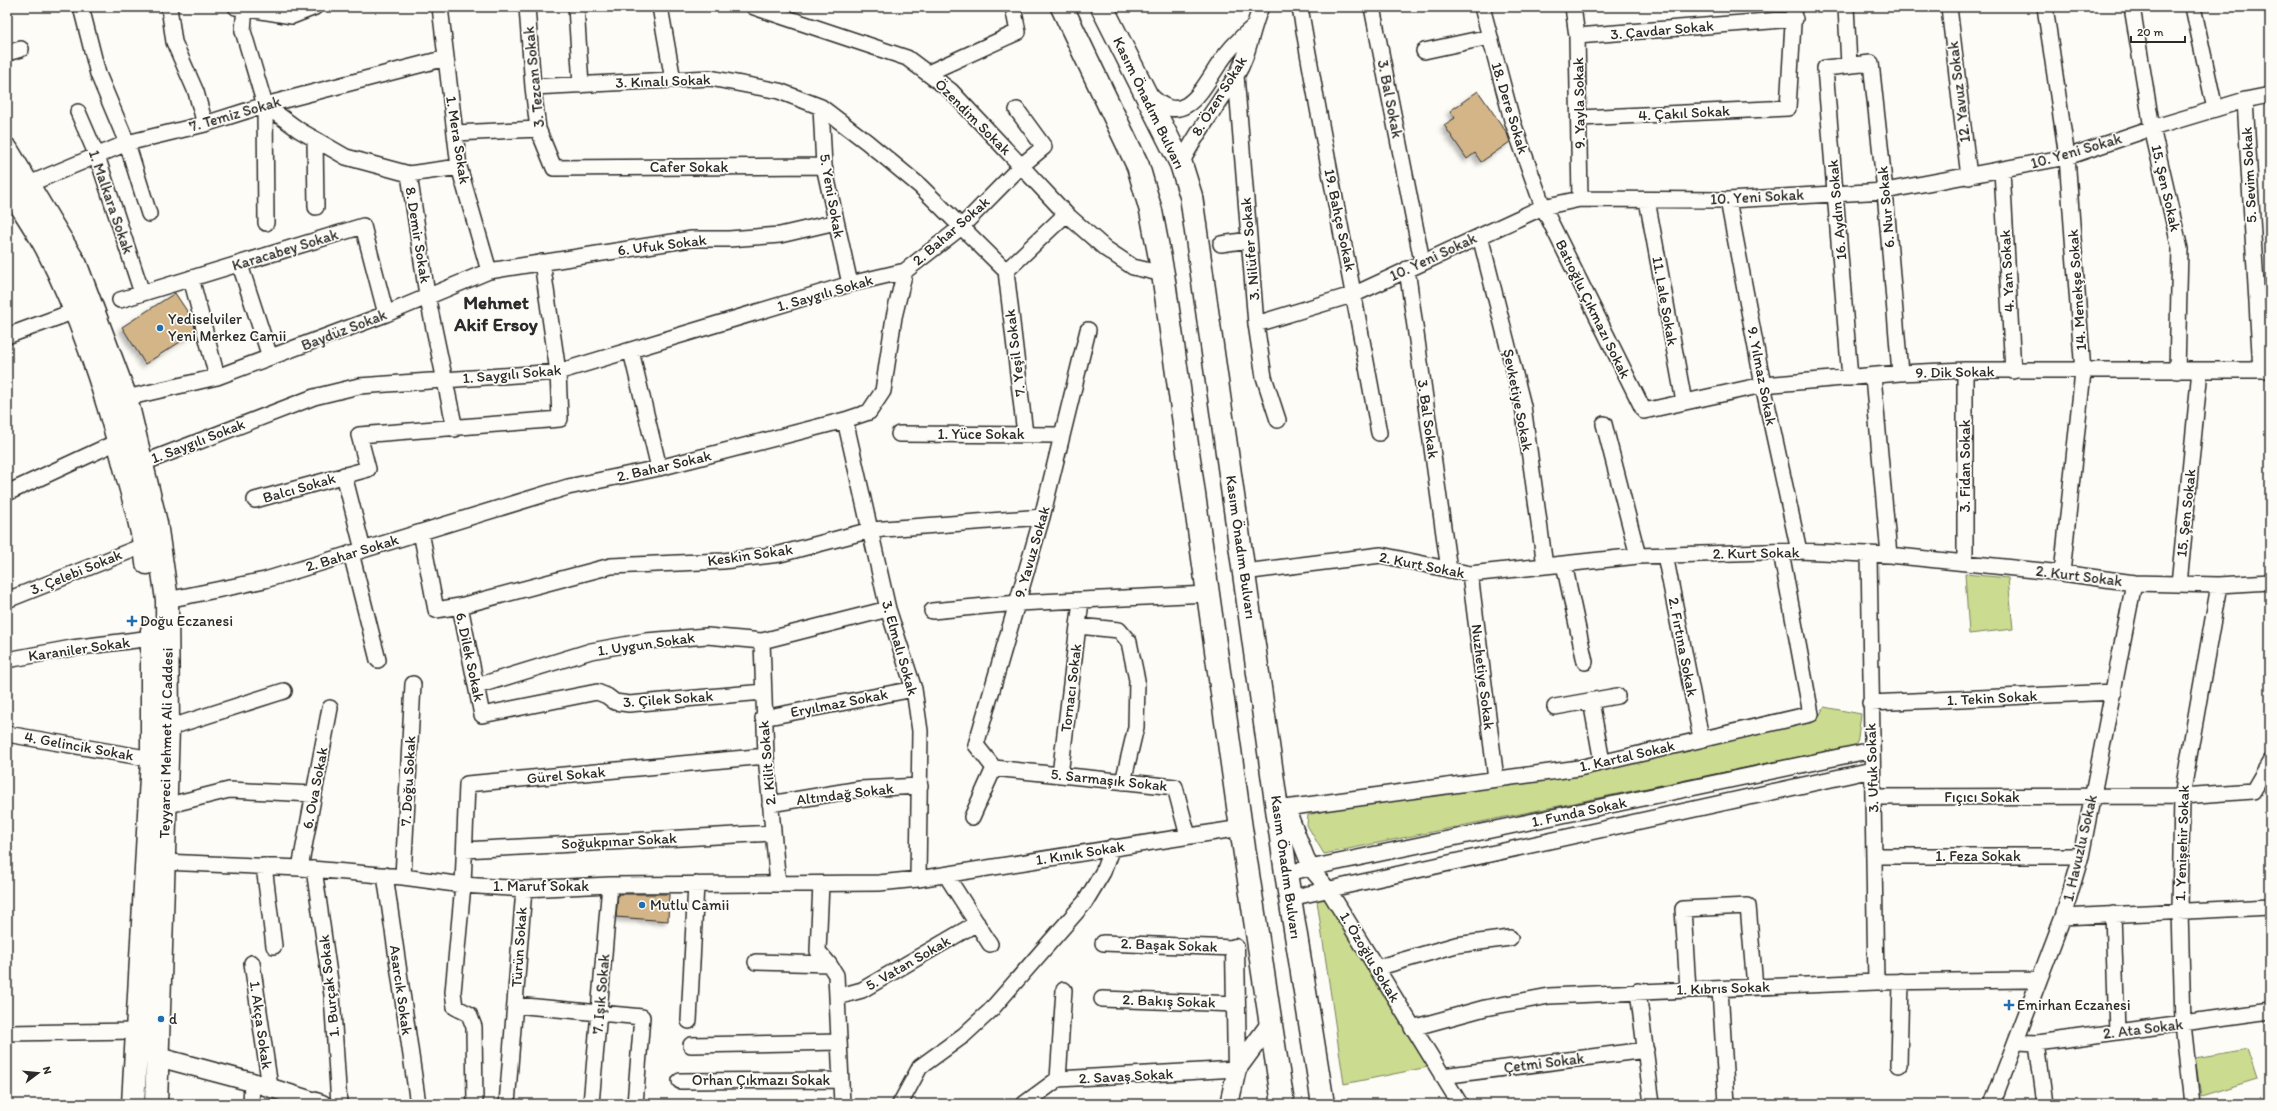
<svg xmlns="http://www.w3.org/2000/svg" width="2277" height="1111" font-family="Itim,sans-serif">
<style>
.green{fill:#cbdb90;stroke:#7b835e}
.building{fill:#d3b587;stroke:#2b2b2b;filter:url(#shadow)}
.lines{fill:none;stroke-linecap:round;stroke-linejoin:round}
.minor-casing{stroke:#2b2b2b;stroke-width:18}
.tertiary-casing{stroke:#2b2b2b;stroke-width:21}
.primary-casing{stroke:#2b2b2b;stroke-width:25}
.minor{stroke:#fdfcf7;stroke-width:15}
.tertiary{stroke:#fdfcf7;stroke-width:18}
.primary{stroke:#fdfcf7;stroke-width:22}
.poi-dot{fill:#1f6fb2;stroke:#fdfcf7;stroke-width:1.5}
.labels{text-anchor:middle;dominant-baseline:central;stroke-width:3.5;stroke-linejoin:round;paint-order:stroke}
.street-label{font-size:15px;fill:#2b2b2b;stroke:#fdfcf7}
.poi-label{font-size:15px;fill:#2b2b2b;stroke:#fdfcf7;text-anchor:start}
.district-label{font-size:19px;font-weight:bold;fill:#2b2b2b;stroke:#fdfcf7}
</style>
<defs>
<filter id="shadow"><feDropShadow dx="-3.5" dy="3.5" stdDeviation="2" flood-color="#0004"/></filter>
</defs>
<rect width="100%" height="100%" fill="#fdfcf7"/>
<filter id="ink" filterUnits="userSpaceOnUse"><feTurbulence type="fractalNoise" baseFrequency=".025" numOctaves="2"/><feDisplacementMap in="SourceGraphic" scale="8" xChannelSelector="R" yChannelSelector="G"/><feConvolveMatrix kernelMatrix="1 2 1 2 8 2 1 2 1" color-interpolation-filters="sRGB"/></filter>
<g filter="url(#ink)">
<path class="green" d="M1965,574L2008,578L2013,629L1969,634Z
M1824,707L1861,714L1857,745L1324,854L1307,825L1308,815L1332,809L1707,743L1817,720Z
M1325,890L1433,1066L1344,1084L1317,901Z
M2247,1049L2257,1079L2201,1096L2195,1058Z"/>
<path class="building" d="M1478,91L1507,133L1510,142L1481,162L1475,153L1467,159L1444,125L1455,118L1450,111Z
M175,293L193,320L196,332L145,364L122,327Z
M618,894H669L668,921L616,917Z"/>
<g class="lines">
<g class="minor-casing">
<path id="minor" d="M81,7L98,74L127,143L149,214
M169,7L174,42L196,92L205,124
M236,7L292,16L315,7
M245,7L243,31L265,105L266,223
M440,7L459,167L489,271
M527,7L533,87L538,129L554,168L824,166
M576,7L581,85
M660,7L673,80
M754,7L907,58L951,91L1066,214L1106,249L1133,267L1163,274
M1300,7C1324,150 1354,291 1379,433
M1372,7L1422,261
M1482,7L1512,120L1543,207L1644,411L1763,385L1900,373L1965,370H2270
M1573,7L1577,36L1580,199
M1846,7L1849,65
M1949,7L1969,177
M2045,7L2067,157L2083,372L2062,573
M2132,7L2152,128L2180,249L2177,371
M2193,7L2215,109
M1577,36L1795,19
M1424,51L1489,37
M7,53L21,49
M928,73L1018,32L1013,7
M1236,75L1256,324L1264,377L1278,420
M533,87L710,78L779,91L821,107L867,142L920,186L1006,271L1025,434
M1149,94C1183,130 1201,91 1219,64C1228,50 1240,38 1253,27
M2245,100L2261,370
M265,105L299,130L346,157L409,174L459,167
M821,107L824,166L850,284
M78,112L97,156L142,293
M1580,118L1788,108L1794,7
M455,133L538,129
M315,139L316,207
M1181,164C1196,132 1218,106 1236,76C1249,55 1251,30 1261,7
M2002,170L2013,371
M409,174L427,295L455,429
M29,184L127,143L205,124L265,105L446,58
M1647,200L1684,402
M1728,200L1763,385L1799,551
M1480,236L1523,406L1545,566
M1221,244L1249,240
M240,265L270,357
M1407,269L1449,570
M1006,271L1066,214
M191,278L217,377
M120,300L363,226L386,314
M1256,324L1355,294L1543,207L1580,199L1728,200L1885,191L2067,157L2152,128L2245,100L2270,95
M7,336L75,311
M631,351L659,468
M1873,376L1889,555
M1850,378L1825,68L1871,63L1885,191L1900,373
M126,398L217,377L386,314L489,271L692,239H729L780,235L836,222
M845,420L888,609L914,689L920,731L918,879
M1604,424L1638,556
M899,434L1062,435
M143,463L314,397L359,386L558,372L850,284L905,271
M344,475L363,550
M7,493L119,441
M255,500L368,469L359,435L560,419L558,372L542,262
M421,532L436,610L460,606L482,715L597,692L607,696L615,702L629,704L763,692
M351,553L378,660
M1869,554L1876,982
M1665,555L1701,738
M1965,563V370
M1564,564L1585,662
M1244,572L1381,555L1470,574L1638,556L1799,551L1889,555L2062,573L2134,583L2219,585L2270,582
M1470,574L1496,779
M2179,584L2200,370
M7,600L145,545
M167,600L265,580L568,487L659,468L845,420L869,412L883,391L894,317L905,271L960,228L1021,166L1044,147L1017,110
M460,606L611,566L723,561L780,554L871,530L1042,517
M932,611L1018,603L1208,594
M1078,626L1119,630L1129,642L1137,680L1136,727L1123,782
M762,641L766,756L778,884
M7,660L72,648L152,638
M477,686L591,651L646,641L707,636L762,641L888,609
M1591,701L1602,762
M1870,703L2114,692
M1555,707L1617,696
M763,718L914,689
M168,728L284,691
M7,734L152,759
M994,768L976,745L1042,517L1088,330
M994,768L1175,787L1188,836
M1060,775L1081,601
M1873,797L2182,796L2253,791L2270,762
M770,804L860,789L920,786
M165,806L229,790L314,794
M1287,808L1311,869L1328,889L1460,1104
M1278,809L1579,768L1811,714L1781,552
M972,817L994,768
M465,850L773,833
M1875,856H2081
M163,862L300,868L403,877L463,885L524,889L610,885L879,883L918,879L1241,828
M264,866L274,946
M300,868L330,708
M314,869L332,995L339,1104
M1286,873L1872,750
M385,875L418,1104
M946,875L990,944
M403,877L413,684
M821,884L818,951L829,964L836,975L842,1104
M1290,898L1872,770
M2113,914L2117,1032
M2063,917L2270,907
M1103,943L1235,948
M756,962L829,964
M252,963L270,1087
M1376,968L1456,945L1510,938
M1720,989L1727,1104
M1688,990L1683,909L1748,906L1755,987
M1638,991L1652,1104
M837,997L862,990L977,923
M1102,999L1236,1004
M515,1005L642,1017L635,1104
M689,1021L696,884
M1412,1028L1485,1008L1549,996L1876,982L2038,980
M7,1033L136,1031
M2016,1042L2037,1043L2270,1011
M2037,1043L2045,1104
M691,1045L839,1042
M1899,1065L1901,981
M1442,1076L1646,1050
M1058,1079L1064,990
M680,1081L841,1080
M251,1104L252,1082
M475,1104L474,1027L469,1014L455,1007L453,992L463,885L467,784L766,756
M507,1104L524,889
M591,1104L610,885
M900,1104L920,1067L964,1035L990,1011L1085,902L1103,872L1112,847
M1024,1104L1058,1079L1237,1069
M1992,1104L2063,917L2081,856L2134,583
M2192,1104L2183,1024L2180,910L2182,796L2219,585"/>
</g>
<g class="tertiary-casing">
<path id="tertiary" d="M1235,948L1237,1069
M158,1057L252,1082L322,1104
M1229,1104L1237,1069L1270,1024"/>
</g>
<g class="primary-casing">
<path id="primary" d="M1062,7L1138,166L1151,211L1163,274L1241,828L1283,1104
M1102,7L1181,164L1191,196L1286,873L1323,1104
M7,150L76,265L126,398L156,523L167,600L168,728L156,1104
M7,184C20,205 35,226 47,249C83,319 107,395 126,471C134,502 144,532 147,563
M133,1104L152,759V631"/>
</g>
<use href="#minor" class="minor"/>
<use href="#tertiary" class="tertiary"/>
<use href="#primary" class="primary"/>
</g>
</g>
<g class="poi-dot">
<circle cx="160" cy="328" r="4"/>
<path d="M130 615h4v4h4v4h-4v4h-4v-4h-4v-4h4z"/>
<circle cx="642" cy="905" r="4"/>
<path d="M2007 999h4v4h4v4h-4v4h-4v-4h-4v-4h4z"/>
<circle cx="161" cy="1019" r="4"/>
</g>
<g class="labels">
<g class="street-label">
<text transform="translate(1662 30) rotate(-5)">3. Çavdar Sokak</text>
<text transform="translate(534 77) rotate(-96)">3. Tezcan Sokak</text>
<text transform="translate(663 81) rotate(-2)">3. Kınalı Sokak</text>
<text transform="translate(1959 92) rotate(-97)">12. Yavuz Sokak</text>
<text transform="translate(1219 96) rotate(-58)">8. Özen Sokak</text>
<text transform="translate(1390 99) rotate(79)">3. Bal Sokak</text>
<text transform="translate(1149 103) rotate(64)">Kasım Önadım Bulvarı</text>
<text transform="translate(1579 103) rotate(-91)">9. Yayla Sokak</text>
<text transform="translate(1510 108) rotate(73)">18. Dere Sokak</text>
<text transform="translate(1684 113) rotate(-3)">4. Çakıl Sokak</text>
<text transform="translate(235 114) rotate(-16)">7. Temiz Sokak</text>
<text transform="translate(973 117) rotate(45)">Özendim Sokak</text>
<text transform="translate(458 140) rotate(81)">1. Mera Sokak</text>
<text transform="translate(2076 151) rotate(-16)">10. Yeni Sokak</text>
<text x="689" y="167">Cafer Sokak</text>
<text transform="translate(2249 175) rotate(-93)">5. Sevim Sokak</text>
<text transform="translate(2166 188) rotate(77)">15. Şen Sokak</text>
<text transform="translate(832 196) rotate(80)">5. Yeni Sokak</text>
<text transform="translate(1757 197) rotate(-3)">10. Yeni Sokak</text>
<text transform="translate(111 202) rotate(71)">1. Malkara Sokak</text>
<text transform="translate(1886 207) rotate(-95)">6. Nur Sokak</text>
<text transform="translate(1837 210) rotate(-95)">16. Aydın Sokak</text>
<text transform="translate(1340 220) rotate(78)">19. Bahçe Sokak</text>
<text transform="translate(951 231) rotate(-41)">2. Bahar Sokak</text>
<text transform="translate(418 235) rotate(81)">8. Demir Sokak</text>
<text transform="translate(662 245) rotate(-7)">6. Ufuk Sokak</text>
<text transform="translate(1250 249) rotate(-95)">3. Nilüfer Sokak</text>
<text transform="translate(285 250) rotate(-17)">Karacabey Sokak</text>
<text transform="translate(1433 257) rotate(-25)">10. Yeni Sokak</text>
<text transform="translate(2007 271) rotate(-93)">4. Yan Sokak</text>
<text transform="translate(2077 290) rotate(-94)">14. Menekşe Sokak</text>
<text transform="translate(825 293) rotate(-16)">1. Saygılı Sokak</text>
<text transform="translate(1665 301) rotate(80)">11. Lale Sokak</text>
<text transform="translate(1593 309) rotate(64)">Batıoğlu Çıkmazı Sokak</text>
<text transform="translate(344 330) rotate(-21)">Baydüz Sokak</text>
<text transform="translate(1015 353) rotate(-97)">7. Yeşil Sokak</text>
<text transform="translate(1955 372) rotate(-1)">9. Dik Sokak</text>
<text transform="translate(512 374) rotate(-5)">1. Saygılı Sokak</text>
<text transform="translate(1762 376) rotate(79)">9. Yılmaz Sokak</text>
<text transform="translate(1518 400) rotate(79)">Şevketiye Sokak</text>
<text transform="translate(1428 419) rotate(82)">3. Bal Sokak</text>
<text x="981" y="434">1. Yüce Sokak</text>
<text transform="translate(198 441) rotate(-21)">1. Saygılı Sokak</text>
<text transform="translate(664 466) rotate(-13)">2. Bahar Sokak</text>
<text transform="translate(1965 466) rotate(-90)">3. Fidan Sokak</text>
<text transform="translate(299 488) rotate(-16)">Balcı Sokak</text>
<text transform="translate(2186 513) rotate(-84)">15. Şen Sokak</text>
<text transform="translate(1241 547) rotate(82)">Kasım Önadım Bulvarı</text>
<text transform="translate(1032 552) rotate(-74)">9. Yavuz Sokak</text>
<text transform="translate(352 553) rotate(-17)">2. Bahar Sokak</text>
<text transform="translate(1756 553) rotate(-1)">2. Kurt Sokak</text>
<text transform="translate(750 555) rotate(-8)">Keskin Sokak</text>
<text transform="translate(1422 565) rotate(11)">2. Kurt Sokak</text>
<text transform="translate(76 572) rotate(-22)">3. Çelebi Sokak</text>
<text transform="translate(2079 576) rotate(7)">2. Kurt Sokak</text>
<text transform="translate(646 644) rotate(-8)">1. Uygun Sokak</text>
<text transform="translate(1683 647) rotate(79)">2. Fırtına Sokak</text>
<text transform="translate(900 648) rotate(74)">3. Elmalı Sokak</text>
<text transform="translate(79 649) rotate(-8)">Karaniler Sokak</text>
<text transform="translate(470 657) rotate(78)">6. Dilek Sokak</text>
<text transform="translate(1483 677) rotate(83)">Nuzhetiye Sokak</text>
<text transform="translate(1071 688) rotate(-83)">Tornacı Sokak</text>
<text transform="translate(1992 698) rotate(-3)">1. Tekin Sokak</text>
<text transform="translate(668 699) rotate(-4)">3. Çilek Sokak</text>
<text transform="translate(839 703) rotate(-11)">Eryılmaz Sokak</text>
<text transform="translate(166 743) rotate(-89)">Teyyareci Mehmet Ali Caddesi</text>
<text transform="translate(79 746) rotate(10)">4. Gelincik Sokak</text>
<text transform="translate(1627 756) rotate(-13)">1. Kartal Sokak</text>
<text transform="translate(767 763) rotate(-95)">2. Kilit Sokak</text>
<text transform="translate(1872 768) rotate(-92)">3. Ufuk Sokak</text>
<text transform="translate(566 775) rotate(-5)">Gürel Sokak</text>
<text transform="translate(1109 780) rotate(6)">5. Sarmaşık Sokak</text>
<text transform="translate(408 781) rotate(-87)">7. Doğu Sokak</text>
<text transform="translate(315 788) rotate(-79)">6. Ova Sokak</text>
<text transform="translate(845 794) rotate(-7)">Altındağ Sokak</text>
<text x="1982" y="797">Fıçıcı Sokak</text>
<text transform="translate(1579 812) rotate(-12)">1. Funda Sokak</text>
<text transform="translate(619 841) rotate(-3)">Soğukpınar Sokak</text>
<text transform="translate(2182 843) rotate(-88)">1. Yenişehir Sokak</text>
<text transform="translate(2080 848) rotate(-77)">1. Havuzlu Sokak</text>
<text transform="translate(1080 853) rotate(-9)">1. Kınık Sokak</text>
<text x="1978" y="856">1. Feza Sokak</text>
<text transform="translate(1286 867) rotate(82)">Kasım Önadım Bulvarı</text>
<text x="541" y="886">1. Maruf Sokak</text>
<text transform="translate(1169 945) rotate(2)">2. Başak Sokak</text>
<text transform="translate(519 947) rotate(-86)">Türün Sokak</text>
<text transform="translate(1370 957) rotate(59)">1. Özoğlu Sokak</text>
<text transform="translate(908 963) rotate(-30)">5. Vatan Sokak</text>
<text transform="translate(329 986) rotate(-96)">1. Burçak Sokak</text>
<text transform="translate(1723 988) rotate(-2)">1. Kıbrıs Sokak</text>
<text transform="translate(401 990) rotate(82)">Asarcık Sokak</text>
<text transform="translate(601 994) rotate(-85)">7. Işık Sokak</text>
<text transform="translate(1169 1001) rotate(2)">2. Bakış Sokak</text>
<text transform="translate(261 1025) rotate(82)">1. Akça Sokak</text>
<text transform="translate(2143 1029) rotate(-7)">2. Ata Sokak</text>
<text transform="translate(1544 1063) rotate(-7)">Çetmi Sokak</text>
<text transform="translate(1126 1076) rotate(-3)">2. Savaş Sokak</text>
<text x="761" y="1080">Orhan Çıkmazı Sokak</text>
</g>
<g class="poi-label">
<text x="168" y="319">Yediselviler<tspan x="168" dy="17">Yeni Merkez Camii</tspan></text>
<text x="140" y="621">Doğu Eczanesi</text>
<text x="650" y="905">Mutlu Camii</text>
<text x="2017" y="1005">Emirhan Eczanesi</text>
<text x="169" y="1019">d</text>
</g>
<g class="district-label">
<text x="496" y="302">Mehmet<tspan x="496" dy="22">Akif Ersoy</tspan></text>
</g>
</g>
<rect width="2277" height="1111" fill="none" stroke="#fdfcf7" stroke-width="24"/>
<rect x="12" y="12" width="2253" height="1087" fill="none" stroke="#2b2b2b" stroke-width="1.5" filter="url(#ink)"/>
<g transform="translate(38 1073) rotate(74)" stroke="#fdfcf7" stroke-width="3" paint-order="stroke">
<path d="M0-3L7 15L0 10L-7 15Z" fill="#2b2b2b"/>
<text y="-6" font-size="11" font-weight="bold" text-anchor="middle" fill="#2b2b2b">N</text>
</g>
<path d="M2131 36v6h54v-6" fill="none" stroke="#2b2b2b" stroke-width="2"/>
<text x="2137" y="36" font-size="12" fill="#2b2b2b" stroke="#fdfcf7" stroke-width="3" paint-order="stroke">20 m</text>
</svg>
